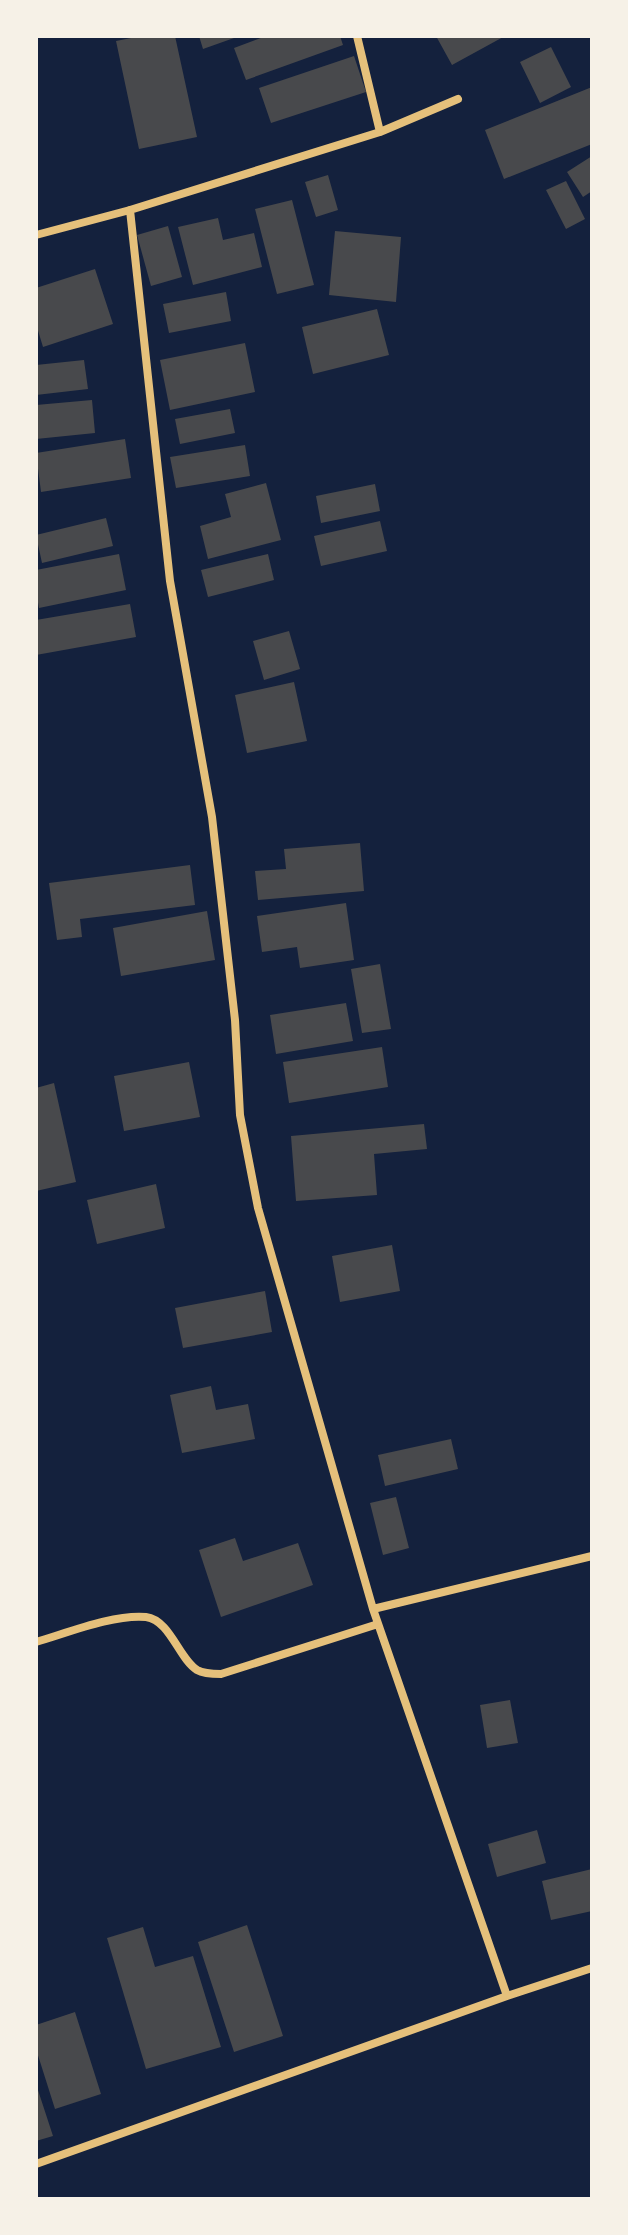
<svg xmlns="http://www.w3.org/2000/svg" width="628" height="2235" font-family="Helvetica,sans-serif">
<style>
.building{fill:#48494c}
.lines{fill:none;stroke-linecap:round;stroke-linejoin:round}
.minor{stroke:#e5c07b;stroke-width:8}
</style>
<rect width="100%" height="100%" fill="#14213d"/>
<path class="building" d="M141,36H175L197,137L139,149L116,41Z
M199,36H233L234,38L203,49Z
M266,36H340L343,45L246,80L234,48Z
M436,36H505L452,65Z
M551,47L571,87L540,103L520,62Z
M354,56L366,92L271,123L259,88Z
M592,87V144L504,179L485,130Z
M592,156V191L583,197L567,172Z
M328,175L338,210L316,217L305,182Z
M566,181L585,219L566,229L546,190Z
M292,200L314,285L277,294L255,209Z
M218,218L223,240L254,233L262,267L193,285L178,227Z
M168,226L182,277L151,286L137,235Z
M335,231L401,237L396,302L329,295Z
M95,269L113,324L43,347L36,324V288Z
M226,292L231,321L169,333L163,304Z
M377,309L389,355L313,374L302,327Z
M245,343L255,392L170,410L160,360Z
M84,360L88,389L36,395V365Z
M92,400L95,433L36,439V405Z
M230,409L235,433L180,444L175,419Z
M125,439L131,478L41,492L36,453Z
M245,445L250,476L176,488L170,457Z
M266,483L281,540L208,559L200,526L231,517L225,494Z
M375,484L380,511L321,523L316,496Z
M106,518L113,546L42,563L36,535Z
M380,521L387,551L321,566L314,536Z
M119,554L126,590L39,608L36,591V570Z
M268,554L274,580L208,597L201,570Z
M130,604L136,637L36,655V620Z
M289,631L300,669L264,680L253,641Z
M294,682L307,741L247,753L235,695Z
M360,843L364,891L258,900L255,871L286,869L284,849Z
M190,865L195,905L80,919L82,937L57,940L49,883Z
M346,903L354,960L300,968L297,947L262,952L257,916Z
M207,911L215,960L121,976L113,928Z
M380,964L391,1029L362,1033L351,969Z
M346,1003L353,1041L276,1054L270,1015Z
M382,1047L388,1087L289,1103L283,1062Z
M189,1062L200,1117L124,1131L114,1076Z
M54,1083L76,1182L36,1191V1088Z
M424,1124L427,1149L374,1154L377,1195L296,1201L291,1136Z
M156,1184L165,1228L97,1244L87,1200Z
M392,1245L400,1291L340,1302L332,1256Z
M265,1291L272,1332L183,1348L175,1308Z
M211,1386L216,1410L248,1404L255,1439L182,1453L170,1395Z
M451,1439L458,1469L385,1486L378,1455Z
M396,1497L409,1548L383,1555L370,1503Z
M235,1538L243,1561L298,1543L313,1585L221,1617L199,1550Z
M510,1700L518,1743L487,1748L480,1705Z
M537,1830L546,1863L497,1877L488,1844Z
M592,1869V1911L551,1920L542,1881Z
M247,1925L283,2036L234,2052L198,1942Z
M143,1927L155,1967L193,1956L221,2047L146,2069L107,1938Z
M75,2012L101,2094L55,2109L36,2049V2025Z
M36,2084L53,2136L36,2141Z"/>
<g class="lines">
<path class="minor" d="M357,36L380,132
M36,235L130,210L380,132L458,99
M373,1609L592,1556
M36,1642C67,1633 114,1614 146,1617C170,1620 179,1659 197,1670C204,1674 213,1674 221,1674L378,1624
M507,1996L592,1968
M36,2164L507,1996L373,1609L258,1208L240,1115L235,1020L212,817L170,581L130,210"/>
</g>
<rect width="628" height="2235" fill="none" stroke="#f6f1e7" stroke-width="76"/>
</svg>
